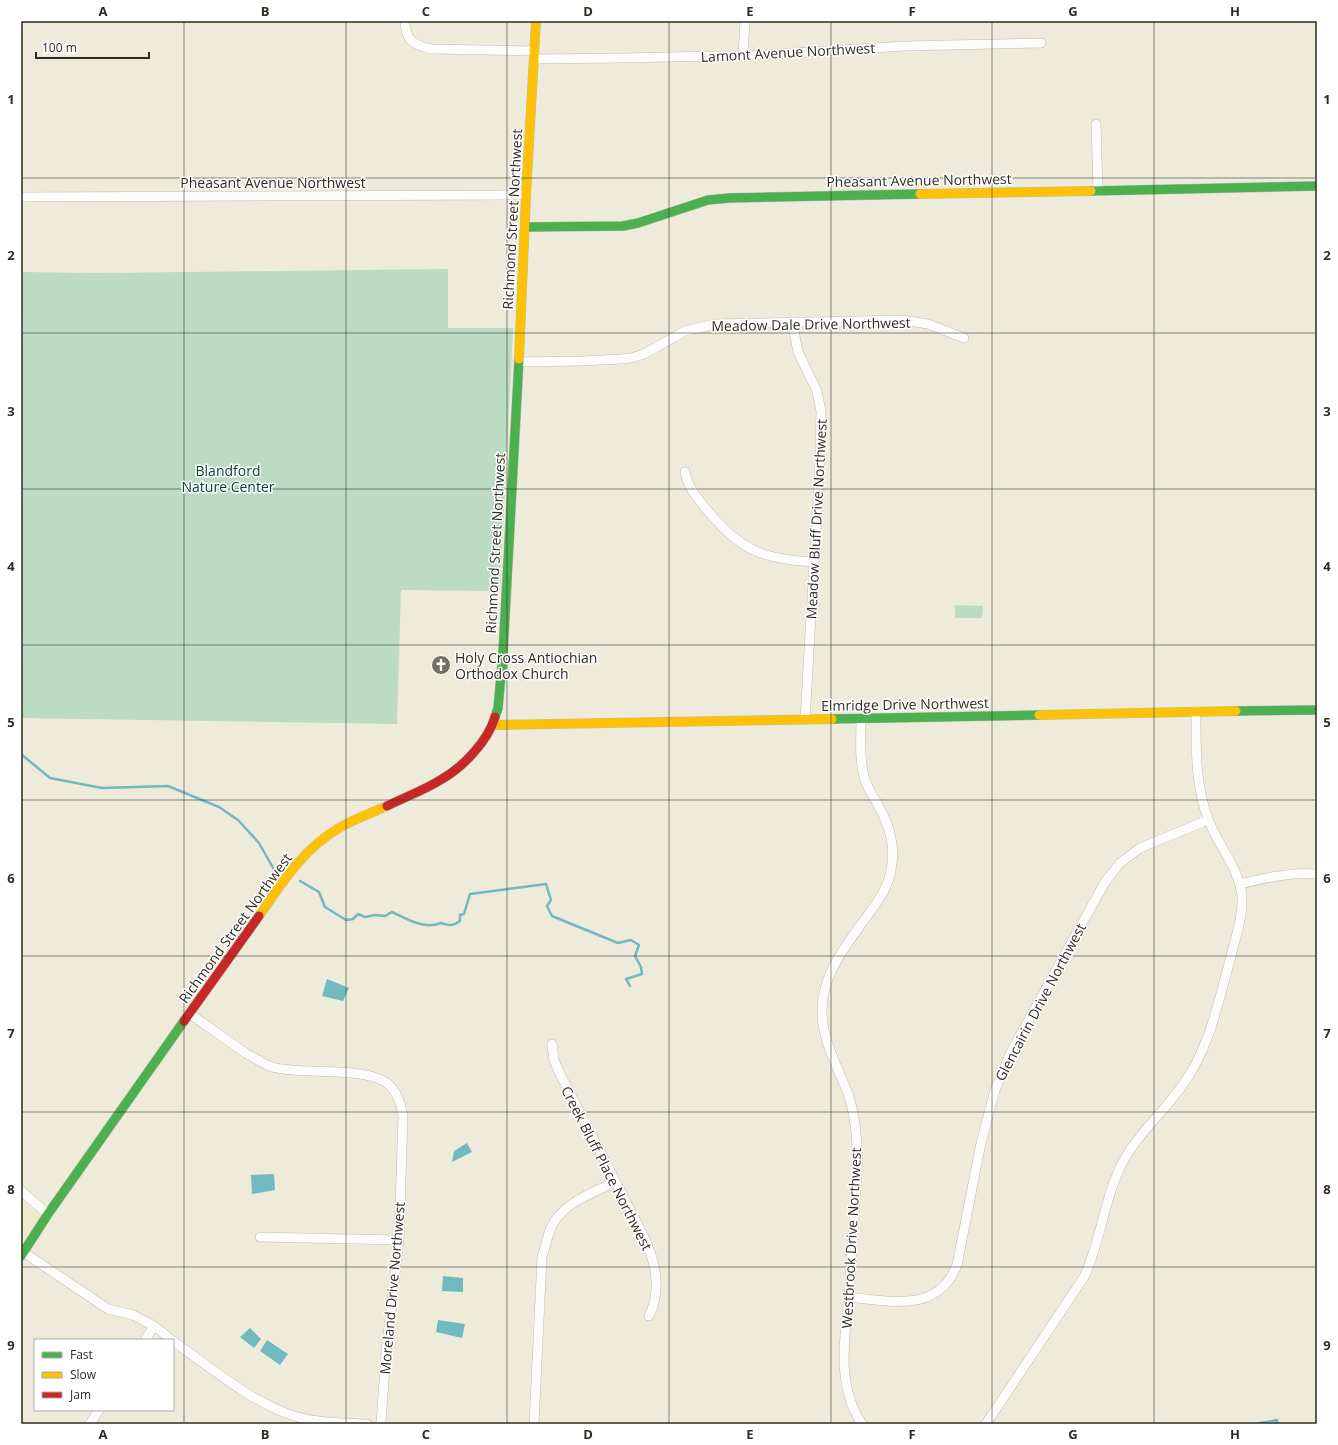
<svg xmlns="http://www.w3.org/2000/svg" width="1338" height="1445" font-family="'Open Sans',sans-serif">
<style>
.built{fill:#efeace}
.green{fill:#bbdcc3}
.water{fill:#72b9c0}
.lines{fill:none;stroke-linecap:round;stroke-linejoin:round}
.stream{stroke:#72b9c0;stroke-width:2.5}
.street-casing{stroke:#bfbdb1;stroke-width:10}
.fast-casing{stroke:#bfbdb1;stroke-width:10}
.slow-casing{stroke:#bfbdb1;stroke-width:10}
.jam-casing{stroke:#bfbdb1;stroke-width:10}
.street{stroke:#fcfcfa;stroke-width:9}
.fast{stroke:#4caf50;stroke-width:9}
.slow{stroke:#ffc107;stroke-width:9}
.jam{stroke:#c62828;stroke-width:9}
.grid{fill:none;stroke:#2e2c21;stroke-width:1;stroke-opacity:0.55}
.labels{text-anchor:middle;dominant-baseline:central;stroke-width:3;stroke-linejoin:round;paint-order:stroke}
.street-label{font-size:14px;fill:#2e2c21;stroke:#fff}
.park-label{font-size:14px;fill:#02442b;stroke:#fff}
.poi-label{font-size:14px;fill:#2e2c21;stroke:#fff;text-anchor:start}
.neatline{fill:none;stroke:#2e2c21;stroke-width:1.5}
.grid-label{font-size:13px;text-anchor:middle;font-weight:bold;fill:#2e2c21}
</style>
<rect width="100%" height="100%" fill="#eeebdb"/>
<path class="built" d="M21,1191L48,1214L21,1256Z"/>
<path class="green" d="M448,269V328H513L500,591L401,590L397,724L21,718V272L97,273Z
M955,605L983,606L982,618H955Z"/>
<path class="water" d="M327,979L349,988L343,1001L322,996Z
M467,1143L472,1152L452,1162L454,1151Z
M274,1174L275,1190L252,1194L251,1175Z
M443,1276L463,1278V1292L442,1291Z
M438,1320L465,1324L462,1338L436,1332Z
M250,1328L261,1339L254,1348L240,1337Z
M267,1340L288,1354L280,1365L260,1351Z"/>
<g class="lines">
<path class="stream" d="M21,754L50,778L102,788L168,786L219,807L238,820L259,843L276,873
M300,881L319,892L325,907L346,920L353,919L358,914L365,917L375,915L385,916L392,912C407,919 424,930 441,923C449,926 453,926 460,921V915L464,914L470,894L546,884L551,900L547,906L552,916L618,943L631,940L639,945L635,956L641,967L642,974L626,979L630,986
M1255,1424L1277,1420V1424"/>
<g class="street-casing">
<path id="street" d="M405,21C405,40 414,45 431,49L535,51
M743,54L745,21
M535,59L624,58L761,55L906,46L1041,43
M1096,124L1098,191
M21,197L526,195
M794,322V331L798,352L817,391L821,411L820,461L805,720
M518,362L582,361L621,359L631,358L644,354L685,331L715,324L902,320L928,324L964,338
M685,472C688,488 698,499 708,511C741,551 763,559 814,562
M861,719C861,737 859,758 864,776C866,786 872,794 877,803C889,824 896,845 891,870C888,887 880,898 870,912C849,942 822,972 822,1011C822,1042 839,1068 849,1097C857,1122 858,1149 857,1175C854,1211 852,1248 850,1284C846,1331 834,1382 862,1424
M1240,884C1265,878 1291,872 1317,874
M190,1014C209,1027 228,1041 247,1054C255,1058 263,1064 272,1067C302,1076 373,1064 392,1088C399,1097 401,1106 403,1116L399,1240L386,1352L381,1424
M552,1044L554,1060L559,1072L641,1231C655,1258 663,1288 649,1316
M21,1191L48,1214
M260,1237L399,1240
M23,1252L108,1309L133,1315L154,1326L172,1340
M848,1297C890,1301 938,1314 957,1265L981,1143L995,1090L1011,1052L1105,882L1120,863L1140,848L1208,820
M145,1340L154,1326
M173,1341C210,1367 248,1400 291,1415C315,1423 342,1423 367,1424
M90,1424L99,1410
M534,1424L542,1257C545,1248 547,1239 550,1230C560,1204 592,1193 615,1182
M986,1424L1084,1277C1102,1239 1104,1195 1125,1158C1141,1130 1166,1110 1184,1083C1210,1046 1218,1003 1230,960C1235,939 1243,918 1242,896C1239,868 1219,847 1209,821C1195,787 1196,747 1196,711"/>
</g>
<g class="fast-casing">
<path id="fast" d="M1091,191L1317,186
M525,227L623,226L638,223L708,200L729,198L920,194
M1236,711L1317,710
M495,717L498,708L503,653L519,359
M832,719L1039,715
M21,1256L48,1214L184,1021"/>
</g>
<g class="slow-casing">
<path id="slow" d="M920,194L1091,191
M519,359L526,195L536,21
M1039,715L1236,711
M493,725L832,719
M259,916C281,884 304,848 339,828C354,819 371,813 387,806"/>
</g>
<g class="jam-casing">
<path id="jam" d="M387,806C405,797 425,790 442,779C463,767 488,741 495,717
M184,1021L259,916"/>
</g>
<use href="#street" class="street"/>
<use href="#fast" class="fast"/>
<use href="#slow" class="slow"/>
<use href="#jam" class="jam"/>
</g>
<path class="grid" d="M184,21V1424M346,21V1424M507,21V1424M669,21V1424M831,21V1424M992,21V1424M1154,21V1424M21,178H1317M21,333H1317M21,489H1317M21,645H1317M21,800H1317M21,956H1317M21,1112H1317M21,1267H1317"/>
<defs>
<g id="church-disc" transform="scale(1)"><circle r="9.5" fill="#716f62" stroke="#fff"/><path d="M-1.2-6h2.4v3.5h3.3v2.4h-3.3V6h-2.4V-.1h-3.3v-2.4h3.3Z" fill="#fff"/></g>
</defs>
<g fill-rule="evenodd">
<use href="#church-disc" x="441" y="665"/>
</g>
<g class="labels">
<g class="street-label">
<text transform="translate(788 52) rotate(-3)">Lamont Avenue Northwest</text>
<text transform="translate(919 180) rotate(-1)">Pheasant Avenue Northwest</text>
<text x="273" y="182">Pheasant Avenue Northwest</text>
<text transform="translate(512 219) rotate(-87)">Richmond Street Northwest</text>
<text transform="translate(811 324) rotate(-1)">Meadow Dale Drive Northwest</text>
<text transform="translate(816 519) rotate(-87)">Meadow Bluff Drive Northwest</text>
<text transform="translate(495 543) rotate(-87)">Richmond Street Northwest</text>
<text transform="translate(905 704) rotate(-1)">Elmridge Drive Northwest</text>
<text transform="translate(235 928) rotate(-54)">Richmond Street Northwest</text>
<text transform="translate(1040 1002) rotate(-62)">Glencairin Drive Northwest</text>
<text transform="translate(607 1168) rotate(63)">Creek Bluff Place Northwest</text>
<text transform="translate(851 1238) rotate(-87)">Westbrook Drive Northwest</text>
<text transform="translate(392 1288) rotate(-85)">Moreland Drive Northwest</text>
</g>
<g class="park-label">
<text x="228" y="470">Blandford<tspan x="228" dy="16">Nature Center</tspan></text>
</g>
<g class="poi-label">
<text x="455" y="657">Holy Cross Antiochian<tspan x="455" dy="16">Orthodox Church</tspan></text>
</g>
</g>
<rect width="1338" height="1445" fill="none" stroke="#ffffff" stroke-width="44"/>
<rect x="34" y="1339" width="140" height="72" fill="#ffffff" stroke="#ababa6"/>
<rect x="42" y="1352" width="20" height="6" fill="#4caf50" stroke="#ababa6"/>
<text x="70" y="1359" font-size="12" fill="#2e2c21">Fast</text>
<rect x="42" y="1372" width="20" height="6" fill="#ffc107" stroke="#ababa6"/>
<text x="70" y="1379" font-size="12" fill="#2e2c21">Slow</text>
<rect x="42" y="1392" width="20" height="6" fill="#c62828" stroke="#ababa6"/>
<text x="70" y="1399" font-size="12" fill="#2e2c21">Jam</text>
<path d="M36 52v6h113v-6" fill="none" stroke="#2e2c21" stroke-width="2"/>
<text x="42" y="52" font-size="12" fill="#2e2c21" stroke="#ffffff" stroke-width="3" paint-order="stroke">100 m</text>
<rect x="22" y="22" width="1294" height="1401" class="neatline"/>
<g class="grid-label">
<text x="103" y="16">A</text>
<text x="265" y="16">B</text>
<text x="426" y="16">C</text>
<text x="588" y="16">D</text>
<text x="750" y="16">E</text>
<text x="912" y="16">F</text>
<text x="1073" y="16">G</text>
<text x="1235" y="16">H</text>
<text x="11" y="104">1</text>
<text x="1327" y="104">1</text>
<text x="11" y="260">2</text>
<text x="1327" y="260">2</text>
<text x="11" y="416">3</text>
<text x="1327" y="416">3</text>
<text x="11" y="571">4</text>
<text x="1327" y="571">4</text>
<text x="11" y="727">5</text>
<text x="1327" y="727">5</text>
<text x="11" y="883">6</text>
<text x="1327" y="883">6</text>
<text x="11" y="1038">7</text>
<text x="1327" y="1038">7</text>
<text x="11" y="1194">8</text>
<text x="1327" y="1194">8</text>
<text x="11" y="1350">9</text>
<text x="1327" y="1350">9</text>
<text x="103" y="1439">A</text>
<text x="265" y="1439">B</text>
<text x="426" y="1439">C</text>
<text x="588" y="1439">D</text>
<text x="750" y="1439">E</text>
<text x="912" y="1439">F</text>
<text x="1073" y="1439">G</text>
<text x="1235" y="1439">H</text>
</g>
</svg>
